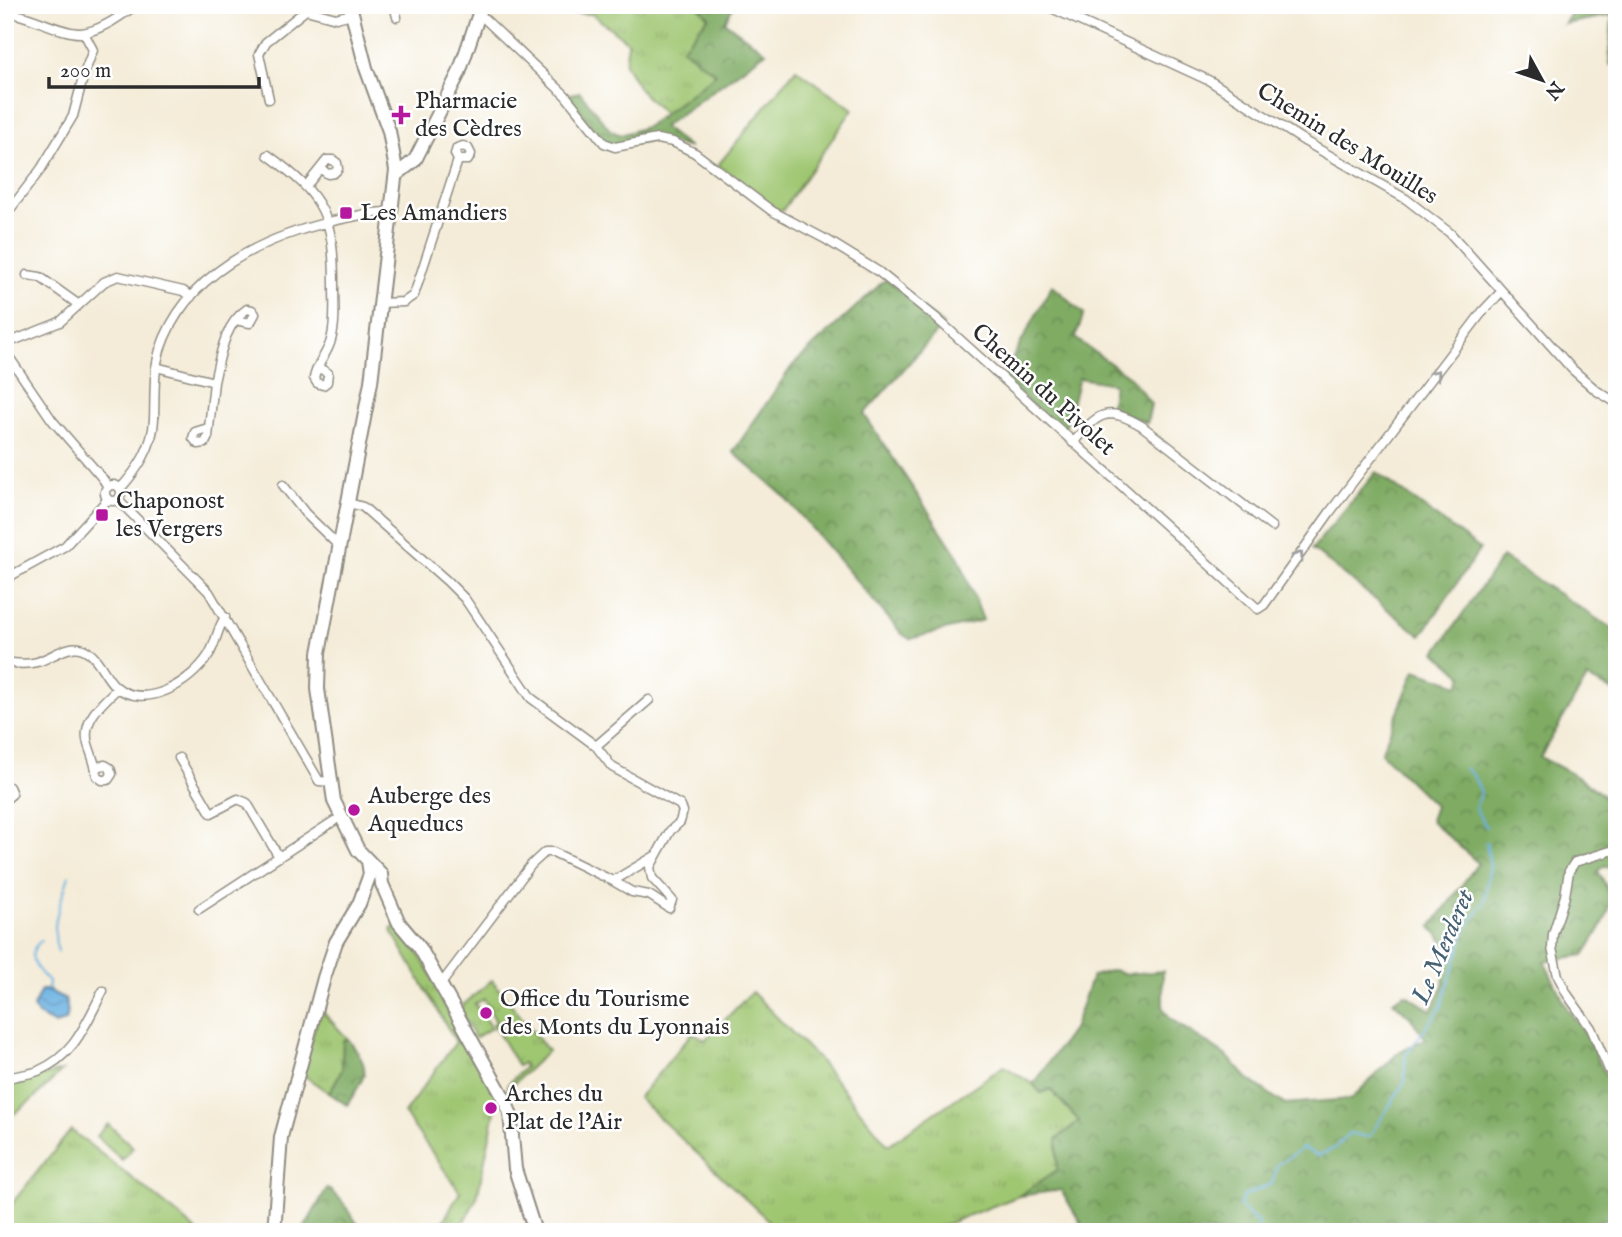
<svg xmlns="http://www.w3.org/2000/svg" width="1622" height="1237" font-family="'IM FELL English',serif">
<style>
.grass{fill:url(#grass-tufts);stroke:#65784e;stroke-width:2}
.forest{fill:url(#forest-crowns);stroke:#556b47;stroke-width:2}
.garden{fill:#9fc671;stroke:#65784e;stroke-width:2}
.water{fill:url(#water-waves);stroke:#4c6e86;stroke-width:2}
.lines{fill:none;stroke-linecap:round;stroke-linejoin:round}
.stream{stroke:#6cb2e2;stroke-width:2}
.street-casing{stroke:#908c82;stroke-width:11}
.secondary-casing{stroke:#908c82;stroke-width:16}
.street{stroke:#fff;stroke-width:8}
.secondary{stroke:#fff;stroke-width:12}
.oneway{stroke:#a0a0a0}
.poi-dot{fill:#b5179e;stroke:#fff;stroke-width:2.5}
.labels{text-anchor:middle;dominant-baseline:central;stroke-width:5;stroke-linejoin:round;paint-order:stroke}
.poi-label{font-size:24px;fill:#2b2b2b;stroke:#fff;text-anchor:start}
.street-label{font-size:24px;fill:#2b2b2b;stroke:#fff}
.water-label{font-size:26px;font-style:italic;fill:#456174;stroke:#fff}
</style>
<defs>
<pattern id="grass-tufts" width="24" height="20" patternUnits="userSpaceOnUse" patternTransform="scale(1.75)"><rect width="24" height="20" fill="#9fc671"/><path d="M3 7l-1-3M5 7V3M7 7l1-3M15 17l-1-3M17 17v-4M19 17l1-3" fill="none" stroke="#89aa62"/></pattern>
<pattern id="forest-crowns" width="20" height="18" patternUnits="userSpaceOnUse" patternTransform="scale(1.75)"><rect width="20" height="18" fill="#7fab63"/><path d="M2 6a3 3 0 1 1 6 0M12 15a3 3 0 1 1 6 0" fill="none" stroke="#688b52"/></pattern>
<pattern id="water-waves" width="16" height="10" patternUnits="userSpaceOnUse" patternTransform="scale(1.75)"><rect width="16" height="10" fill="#6cb2e2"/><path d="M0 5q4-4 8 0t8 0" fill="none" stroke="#5991b7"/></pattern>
</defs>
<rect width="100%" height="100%" fill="#fff"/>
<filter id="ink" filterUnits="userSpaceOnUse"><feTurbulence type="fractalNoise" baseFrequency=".0143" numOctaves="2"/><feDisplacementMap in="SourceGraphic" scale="14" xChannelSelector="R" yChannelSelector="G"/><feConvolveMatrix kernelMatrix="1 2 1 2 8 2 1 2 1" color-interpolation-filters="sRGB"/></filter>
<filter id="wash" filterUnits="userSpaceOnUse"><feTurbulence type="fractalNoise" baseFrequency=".00686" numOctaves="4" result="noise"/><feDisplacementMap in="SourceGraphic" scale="28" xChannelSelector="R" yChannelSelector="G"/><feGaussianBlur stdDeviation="1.57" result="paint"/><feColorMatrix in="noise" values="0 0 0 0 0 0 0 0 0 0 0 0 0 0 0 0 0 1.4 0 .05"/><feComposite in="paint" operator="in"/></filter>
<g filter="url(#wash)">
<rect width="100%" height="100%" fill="#f4ecd8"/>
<path class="grass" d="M559,5H697L709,17L717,74L664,114L640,90L625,64L628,42L592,14L557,12Z
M398,923L415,947L499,1093L477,1197L459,1232H437L460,1192L404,1113L456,1042L391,930Z
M492,980L548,1051L508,1089L507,1085L525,1067L523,1063L518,1066L493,1024L496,1022L484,999L475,1004L491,1028L475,1038L461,1013L462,1006Z
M752,992L819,1060L888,1145L1004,1066L1033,1084L1041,1093L1050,1089L1079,1121L1057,1139V1170L1019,1196L941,1226L916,1232H774L768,1220L638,1098L693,1032L705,1040Z
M320,1009L349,1040L343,1041L342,1070L329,1093L302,1074Z
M62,1071L33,1099L5,1121V1084Z
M71,1130L181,1217L197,1232H5V1212Z"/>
<path class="forest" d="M697,5H734L725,22L766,52L663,127L690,148L657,139L615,147L604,143L565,95L580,92L611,131L621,135L648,126L716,74L682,48L709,17Z
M1576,5H1617V68L1609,64L1612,15L1564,24Z
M886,279L943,325L864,414L959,558L983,620L910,639L902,634L785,497L733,452L792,366Z
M1052,285L1084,314L1075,338L1131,378L1151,404L1147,423L1110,408L1114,384L1079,378L1064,434L1002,378Z
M1376,472L1480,549L1421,636L1312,549Z
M1502,557L1617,632V693L1587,678L1540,757C1560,767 1611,792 1617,816C1620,831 1617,855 1617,871L1605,866L1598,871C1603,880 1611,893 1610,904C1608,918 1592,943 1584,955L1544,961L1568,1010L1585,1032L1603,1070L1617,1091V1212L1587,1232H1086L1061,1190L1019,1196L1057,1170V1139L1079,1121L1050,1089L1041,1093L1033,1084L1074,1027L1092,976L1113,970L1127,974L1163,971V1008L1171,1019L1228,1057L1247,1078L1284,1104L1351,1099L1400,1051L1426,1039L1410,1017L1393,1001L1405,994L1431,1010L1443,987L1446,944L1431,927L1478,863L1430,820L1435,806L1381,753L1415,670L1459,685L1463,676L1436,652Z
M343,1040H349C373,1071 366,1074 347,1105L329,1093L342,1070Z
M327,1188L341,1200L363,1232H302Z"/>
<path class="garden" d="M796,69L853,109L782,211L773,208L718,165Z
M108,1124L133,1147L122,1160L96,1136Z"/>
<path class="water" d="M41,990H48L65,999L68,1012L65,1021L55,1024L38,1015L33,1007Z"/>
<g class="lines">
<path class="stream" d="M1465,768L1474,777L1481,793L1475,808L1486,827
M41,941C23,955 37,970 49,982L48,990
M58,952C49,925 61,902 69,876
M1257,1232L1258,1223L1239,1206L1244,1196L1272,1184L1277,1165L1303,1148L1318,1156L1335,1148L1349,1133L1369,1137L1405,1082V1056L1441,1007L1466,928L1484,904L1490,866L1486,842"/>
</g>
</g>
<g filter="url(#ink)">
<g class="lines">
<g class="street-casing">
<path id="street" d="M394,5L397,17
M470,5L565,95L604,143L615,147L657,139L673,142L695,153L772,211L827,240L879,272L935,317L1258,609L1264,605L1330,512L1483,311L1502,291
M1045,5L1210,81L1306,142L1406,199L1450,233L1572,369L1597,391L1617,403
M5,12C29,14 61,34 81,33C101,31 120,16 136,5
M269,99L259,54L266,42L306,10L336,18L352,14
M268,155C324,196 334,216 334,286C334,303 336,323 331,340C328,353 316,365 314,378L317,383L323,385L327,382L328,373L319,368
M307,185L327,160H333L337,163L338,169L334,173L328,174L321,169
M5,216L41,169L73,116L84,74L93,50L84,33
M27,275L40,277L79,305
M380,303L404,302L414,295L458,160L455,154L457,148L463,146L468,148L471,154L468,160H458
M5,344L60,322L104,282L118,276L183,291L191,297
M5,351L52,420L103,479L108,487
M156,367L214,382C220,357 224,324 247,309L252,310L255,314L250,323L236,320
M208,428L195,432L193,438L198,444L205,443L208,437L214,382
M1073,443C1098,413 1106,405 1142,426L1272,527
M283,485L305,513L340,547
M105 493a8 8 0 1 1 16 0a8 8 0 1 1-16 0Z
M120,489C138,469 153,447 154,419C155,395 153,373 160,350C185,274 262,238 333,221C353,217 372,211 391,212
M118,500L209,592L319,781L331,782
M349,503L363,507L447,581L465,599L531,698L596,746L612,767L680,805L683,811L680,822L670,831L650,867L652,878L672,900L669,908L649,895L632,892L613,881
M5,579L65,546L108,499
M5,662C16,664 26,665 37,662C51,658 69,643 83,649C98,655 104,676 115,686C145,711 190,683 208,656C216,644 217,629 225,617
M596,746L649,700
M179,758L211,813L238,799L247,803L279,857
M96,770L100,766L105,765L110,768L112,774L108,780H102L97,776C96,765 91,754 88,744C81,720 103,702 118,688
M5,786L9,787L12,794L5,800
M1617,849L1575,862L1569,871L1565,896L1553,934L1552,948L1558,976L1567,994L1591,1028L1609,1070L1617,1081
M5,878V881
M199,909L334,821
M441,984L531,865L545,852H553L613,881L655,856
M5,1079C16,1075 28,1075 38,1071C75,1055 85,1025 103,991"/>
</g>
<g class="secondary-casing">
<path id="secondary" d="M350,5L366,68L389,131L396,170L371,382L319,653L318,689L334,801L358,850L381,874L382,884L399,923L420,948L505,1100L510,1113L515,1169L535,1232
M396,175L415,160L459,73L482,5
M274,1232L281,1137L324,978L336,942L359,904L370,874L368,861"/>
</g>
<use href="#street" class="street"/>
<use href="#secondary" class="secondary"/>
</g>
<defs><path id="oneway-chevron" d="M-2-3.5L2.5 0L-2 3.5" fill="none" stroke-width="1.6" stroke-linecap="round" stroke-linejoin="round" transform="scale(1.75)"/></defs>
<g class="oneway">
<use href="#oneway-chevron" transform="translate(1436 374) rotate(-52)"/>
<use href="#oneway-chevron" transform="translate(1299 556) rotate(-55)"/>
</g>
</g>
<g class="poi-dot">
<path d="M397.5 104.5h7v7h7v7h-7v7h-7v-7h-7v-7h7z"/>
<rect x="339" y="206" width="14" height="14" rx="3.5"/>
<rect x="95" y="508" width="14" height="14" rx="3.5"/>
<circle cx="354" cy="810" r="7"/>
<circle cx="486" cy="1013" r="7"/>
<circle cx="491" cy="1108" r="7"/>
</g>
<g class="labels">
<g class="poi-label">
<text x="415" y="101">Pharmacie<tspan x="415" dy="28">des Cèdres</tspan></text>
<text x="360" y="213">Les Amandiers</text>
<text x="116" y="501">Chaponost<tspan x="116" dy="28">les Vergers</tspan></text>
<text x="368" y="796">Auberge des<tspan x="368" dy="28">Aqueducs</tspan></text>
<text x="500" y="999">Office du Tourisme<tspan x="500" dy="28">des Monts du Lyonnais</tspan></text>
<text x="505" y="1094">Arches du<tspan x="505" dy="28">Plat de l'Air</tspan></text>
</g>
<g class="street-label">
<text transform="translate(1347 144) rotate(32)">Chemin des Mouilles</text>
<text transform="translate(1043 390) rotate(42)">Chemin du Pivolet</text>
</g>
<g class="water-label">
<text transform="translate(1443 947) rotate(-67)">Le Merderet</text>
</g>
</g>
<rect width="1622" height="1237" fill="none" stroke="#fff" stroke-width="28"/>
<g transform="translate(1542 80) rotate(130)" stroke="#ffffff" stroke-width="5" paint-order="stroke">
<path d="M0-5L12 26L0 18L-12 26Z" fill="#2b2b2b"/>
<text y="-10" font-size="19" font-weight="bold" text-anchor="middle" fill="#2b2b2b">N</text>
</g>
<path d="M49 77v10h210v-10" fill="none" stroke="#2b2b2b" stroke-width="3.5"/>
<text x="60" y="77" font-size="21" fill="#2b2b2b" stroke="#ffffff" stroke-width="5" paint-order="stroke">200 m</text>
</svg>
